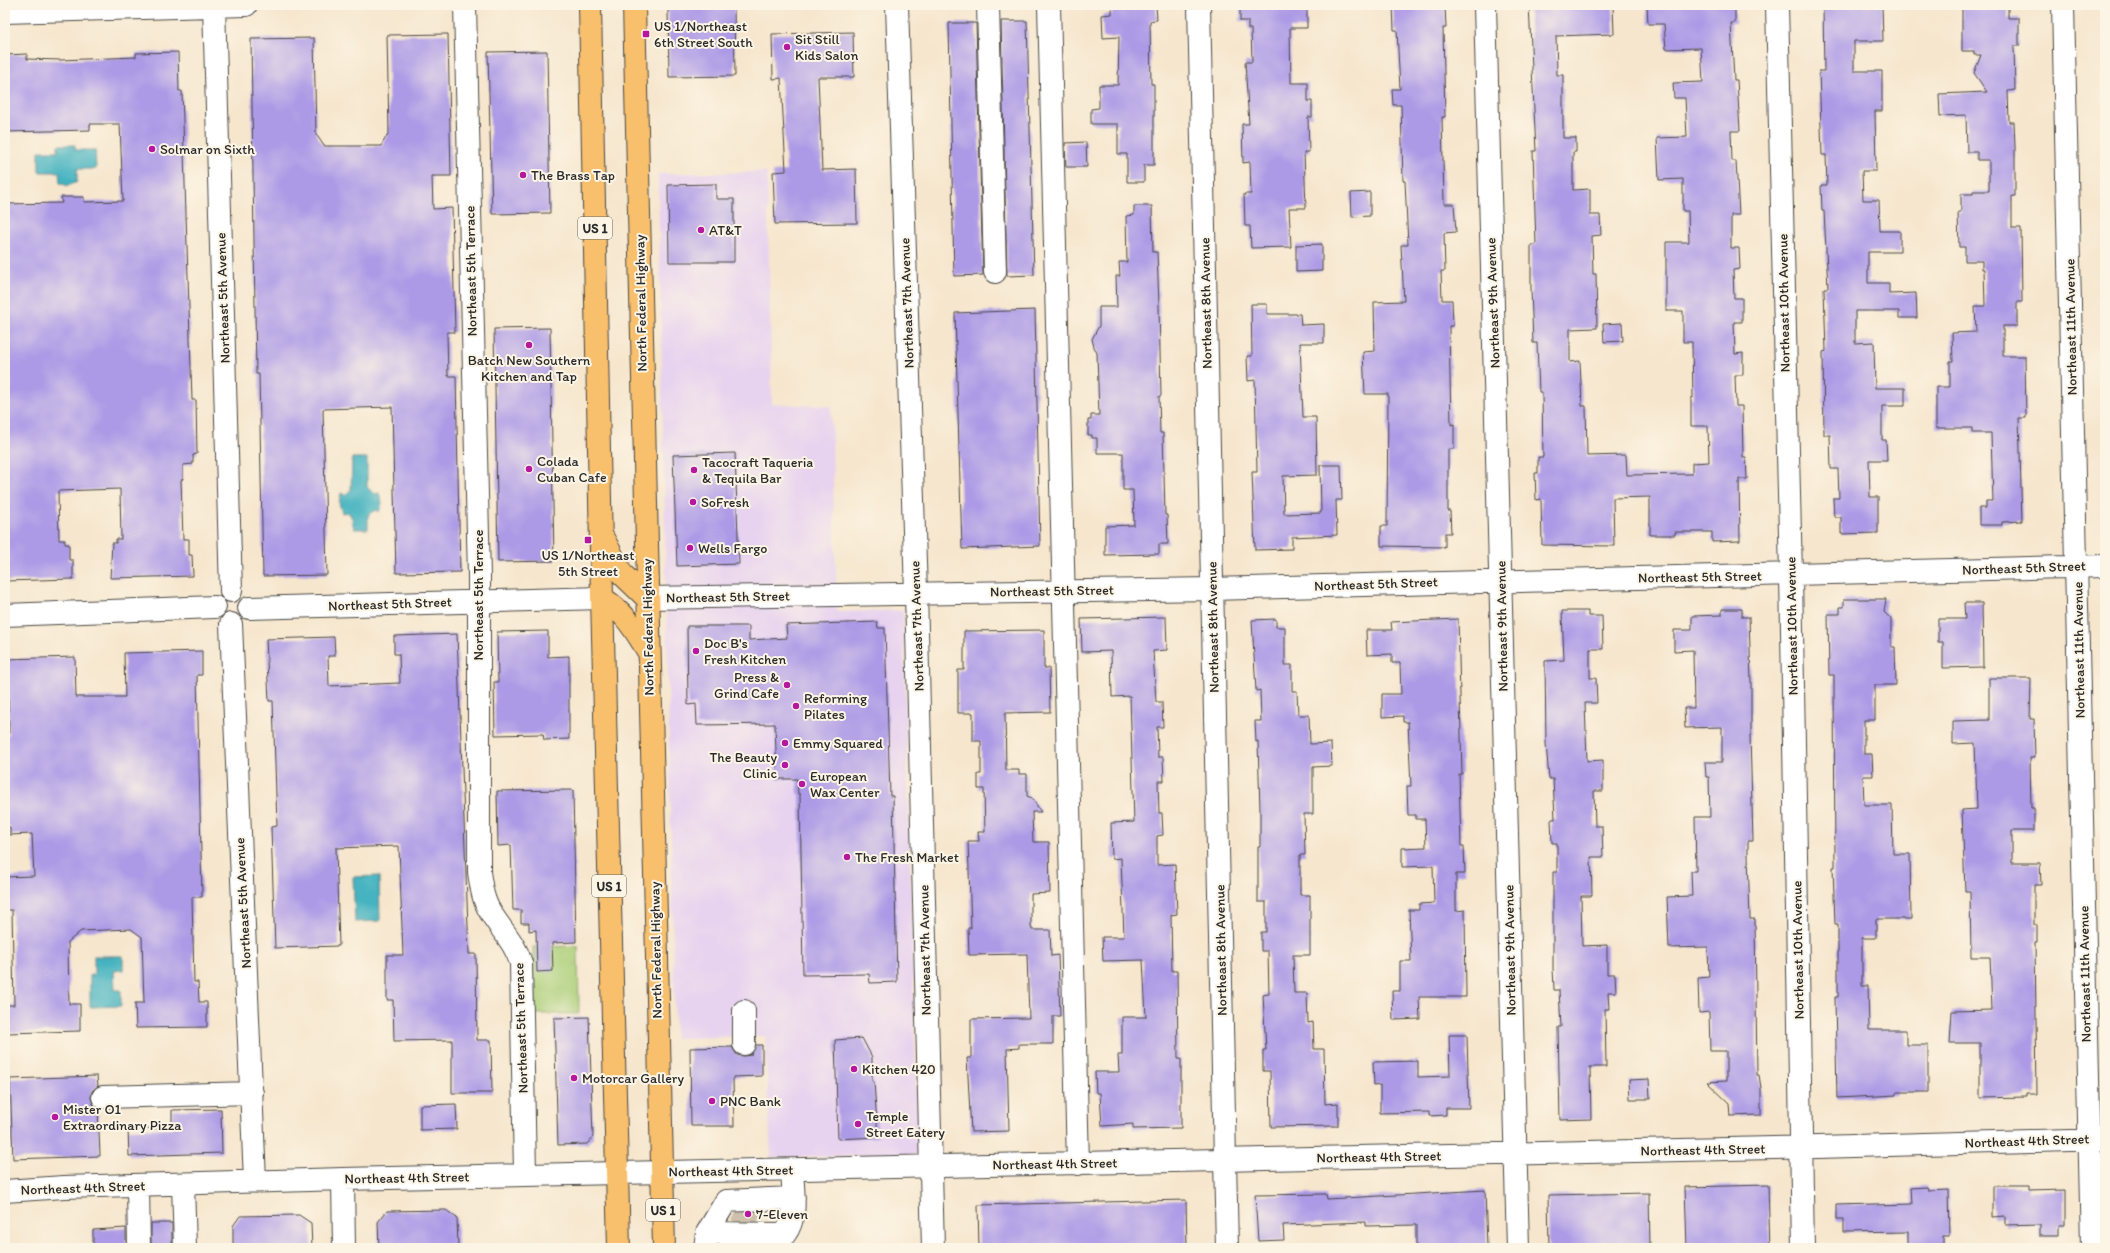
<svg xmlns="http://www.w3.org/2000/svg" width="2110" height="1253" font-family="Itim,sans-serif">
<style>
.built{fill:#e7d2ef}
.green{fill:#a9cd76;stroke:#6a7c50}
.water{fill:#45b3c0;stroke:#386f76}
.building{fill:#ac9ae6}
.lines{fill:none;stroke-linecap:round;stroke-linejoin:round}
.minor-tunnel{stroke:#cdc1ad;stroke-width:22;stroke-dasharray:22 11;stroke-linecap:butt}
.minor-casing{stroke:#494743;stroke-width:24}
.major-casing{stroke:#494743;stroke-width:24}
.minor{stroke:#fff;stroke-width:22}
.major{stroke:#f8bf6c;stroke-width:22}
.poi-dot{fill:#b5179e;stroke:#fcf5e5;stroke-width:1.5}
.labels{text-anchor:middle;dominant-baseline:central;stroke-width:4;stroke-linejoin:round;paint-order:stroke}
.shield{fill:#fcf5e5;stroke:#6a6863;stroke-width:1}
.shield-label{font-size:13px;font-weight:bold;fill:#2b2b2b}
.poi-label{font-size:14px;fill:#2b2b2b;stroke:#fcf5e5;text-anchor:start}
.street-label{font-size:14px;fill:#2b2b2b;stroke:#fcf5e5}
</style>
<rect width="100%" height="100%" fill="#fcf5e5"/>
<filter id="ink" filterUnits="userSpaceOnUse"><feTurbulence type="fractalNoise" baseFrequency=".025" numOctaves="2"/><feDisplacementMap in="SourceGraphic" scale="8" xChannelSelector="R" yChannelSelector="G"/><feConvolveMatrix kernelMatrix="1 2 1 2 8 2 1 2 1" color-interpolation-filters="sRGB"/></filter>
<filter id="wash" filterUnits="userSpaceOnUse"><feTurbulence type="fractalNoise" baseFrequency=".012" numOctaves="4" result="noise"/><feDisplacementMap in="SourceGraphic" scale="16" xChannelSelector="R" yChannelSelector="G"/><feGaussianBlur stdDeviation="0.9" result="paint"/><feColorMatrix in="noise" values="0 0 0 0 0 0 0 0 0 0 0 0 0 0 0 0 0 1.4 0 .05"/><feComposite in="paint" operator="in"/></filter>
<g filter="url(#wash)">
<rect width="100%" height="100%" fill="#f6e6cd"/>
<path class="built" d="M767,172L772,404L831,406L837,612L903,610L918,1154L771,1158L765,1036L675,1038L658,174Z"/>
<path class="green" d="M578,946L579,1014H534L533,947Z"/>
<path class="water" d="M58,145H75V150H95L96,169H77V182L68,186L60,183L59,172H39V151H58Z
M352,458H367V487L374,494L379,493L382,503L379,512L376,510L368,515V529H354L352,518L348,512L342,513L339,503L341,493L345,495L351,490Z
M379,876L380,921L355,922L353,877Z
M94,956H123V970L114,971L115,990H121V1006L90,1007V975H94Z"/>
<g id="blocks">
<path class="building" d="M1112,5H1156L1157,20L1150,21L1151,84H1154V165H1144V182H1127V154H1118V124H1091V109L1099,108V85H1118L1119,37L1103,38L1102,15L1112,14Z
M1240,5H1307V28H1290L1291,83H1308V101H1312V117H1308L1309,152H1304L1306,208H1289L1291,247L1251,248L1250,226H1245L1244,194H1251L1250,162L1243,163L1242,124H1249L1245,62H1252L1251,29H1248V21H1240Z
M1393,5H1445L1446,28H1443L1445,117H1442L1444,204H1454L1456,232L1444,233L1445,271H1441L1442,300H1452L1453,326H1449L1451,425L1454,424V449H1448V511H1450L1451,533H1445V547L1381,546V526H1387L1388,394H1365L1363,352L1375,351L1374,302L1404,301L1401,245H1408L1405,181H1403L1401,105H1393L1392,89H1400L1397,30H1394Z
M1529,5L1613,7L1614,34L1556,36L1557,75H1563V138H1576V152H1573V190L1590,189V215H1600L1601,235L1592,236L1593,274H1596L1597,328L1570,329V362L1580,361L1582,406H1586L1587,456L1626,455L1627,475L1692,474V463L1709,462L1708,426H1691V398H1693L1692,342H1683V311H1666V242H1689L1688,211H1683V179L1659,180L1657,138L1687,137L1685,98H1674L1673,83L1703,82L1701,48L1666,49L1664,24H1648L1647,5H1735V23H1731L1734,80H1737L1740,131H1731L1732,161H1736L1739,215H1731V248H1739L1740,269L1733,270L1734,298H1742V322H1734L1735,354L1743,353V375H1735L1736,406H1742L1743,457H1746L1747,479H1739L1740,541L1712,542V532H1675V535H1650V497L1613,498L1614,546L1542,545L1541,499L1536,500L1535,473H1538V457H1543L1542,392H1539L1537,343H1533L1531,288V245H1536L1533,151H1536Z
M1823,5H1882L1883,41H1854V71H1882V111H1875L1876,171H1862L1863,200H1879L1880,231H1900V252H1868V283H1889V294L1916,293L1917,318H1899V311H1855V343L1874,342L1875,388H1905V406H1882V440H1886L1887,460H1869L1870,497H1878V533L1841,534V517H1834L1833,498H1839L1838,469H1831L1830,435H1824L1823,352L1826,351L1824,288H1828L1824,211H1822L1821,185H1827L1826,155H1822L1819,71H1824Z
M1962,5H2008V18H2019V46H2014L2015,90L2008,91L2009,122H2014L2015,147V196H2012V228H2021L2022,302H2017V326H2003V356H2025L2026,418H2019L2022,521L2002,522V525H1979V508H1986V501H1993L1991,433H1972V428H1936V387H1950V361H1953L1952,333L1976,332L1975,306H1985L1984,269H1982V261H1965V247H1959L1958,212H1961V194H1973V191H1989V160H1977V152H1967L1966,115L1940,116L1939,94L1987,92L1974,73L1981,55H1974V51H1962Z
M734,6L735,76L669,77L668,7Z
M1001,21H1027L1034,275L1007,276Z
M949,23H976L983,275L954,276Z
M853,32L854,77H818L822,170L856,169L857,223L775,224L773,172L786,171L781,78L773,79L772,34Z
M448,34L451,176H432L433,209L452,208L455,332H447L448,376H456L460,572L396,573L392,407L323,409L327,575L263,576L259,374H256L251,39L314,38L316,134L324,146H381L389,132L387,35Z
M547,51L550,213L492,214L488,52Z
M178,52L179,91H182L192,400H196L197,454L193,455V464L183,465V479L181,480L183,539H189V555H192L193,576L110,578L112,543H116V539H121L120,489L58,491L59,540H65V544H69V560H73V579L5,581V204L62,203L61,197H84V202L123,201L120,124H90V130L5,132V55L27,54V59L60,60L136,57V53Z
M1086,142L1087,167H1066L1065,143Z
M716,184V199H734V262H669L668,185Z
M1370,192V216L1352,217L1351,193Z
M1134,206H1152L1153,252H1157L1159,306L1161,396H1159L1160,433H1163L1165,515H1167L1168,544H1159V554L1105,555V526L1134,525L1133,490H1123V453H1097V438H1092V435H1088V420H1091V415H1099L1097,353L1094,347L1092,339L1099,326V307H1117L1116,276H1120L1119,262H1127L1126,216L1134,215Z
M1322,244V271L1296,272V245Z
M1251,304H1267V314H1300L1301,325L1324,324V343H1300L1303,417H1316L1317,475L1283,476L1284,514L1321,513L1320,465H1341L1342,500H1336L1337,535L1292,537V549L1255,550L1252,472H1257L1255,380L1248,381L1247,356H1252Z
M1035,310L1040,546L962,549L955,313Z
M1622,323L1623,341L1604,342L1603,324Z
M550,328L554,561L498,562L494,329Z
M735,453L739,564L677,566L673,455Z
M1844,599H1886L1884,612L1891,619V647H1895L1896,685H1875V720H1864V754H1872L1873,776H1863L1864,805H1892L1893,854H1910L1911,919H1876V938H1862V986H1868L1869,1030H1906V1045H1928V1092H1897V1095L1837,1098L1835,997H1838V924H1835L1833,867H1835L1834,675H1829L1828,614H1840V607H1844Z
M1964,603H1982L1983,667L1943,668V642H1938V619H1965Z
M1722,609H1742V617H1749L1751,683V735H1750L1753,841H1748V855L1750,919H1755L1757,1075H1759L1761,1088V1115L1730,1116L1729,1103L1707,1082L1726,1081V1051H1710L1709,1012L1699,1013L1698,978L1709,977L1708,947L1669,948L1667,897L1692,896L1691,871H1696L1695,817H1710L1709,777H1706L1705,762H1722V727L1685,728L1684,708H1694L1693,650L1674,651V630H1692V616L1722,615Z
M1562,611H1588V616H1602L1603,649H1590V678H1596L1597,703H1585L1587,761L1603,760V791H1594L1595,826H1602L1603,857H1591L1592,896H1581L1582,946L1607,945V974H1615L1616,992H1608L1609,1009H1605L1606,1067H1590L1591,1119L1560,1120L1558,1027H1561L1559,990H1554L1553,967V872H1557V843H1552L1551,819H1555L1553,779H1549L1546,743L1545,661L1564,660Z
M1166,617L1167,650L1153,651L1156,702H1162L1163,727H1157L1158,757H1163L1164,781H1158L1159,813H1162L1163,835L1157,836V865L1175,864L1177,914L1171,915L1172,971H1177L1178,1059H1181V1128L1133,1129V1124L1102,1126L1100,1093H1096L1095,1072H1119L1118,1055H1122V1017H1146L1143,960L1103,961L1102,937H1124L1121,858L1112,859L1111,823L1134,822L1130,696L1112,697L1111,651L1082,652L1081,619Z
M1276,619V627H1285V665H1292V691H1297L1298,715H1309L1310,744L1331,743L1332,766L1313,767V814H1304L1305,855H1300V895H1310V955H1293L1294,993H1307L1308,1023L1313,1022L1314,1049H1324L1325,1104L1338,1103V1126L1271,1127L1270,1071H1263V1050H1266L1263,995L1269,994L1268,951H1261V932H1266V902H1258V847H1260V810L1258,741L1256,742L1255,721H1261L1260,690L1256,691L1252,620Z
M1458,619L1462,774H1459L1461,846H1464L1465,874H1456V911L1465,910L1466,997H1419L1420,1019L1393,1020L1392,991H1400V961H1411L1409,910H1419V904L1434,903L1433,866L1402,867V848L1426,847L1425,819H1416V815H1408L1407,786H1411L1408,722H1403V716L1382,717V694H1401L1400,663H1392V654L1367,655L1366,630H1392L1391,622Z
M877,622L878,628H885L890,796H893L897,982L870,983L869,974L803,975L800,794H798L797,779H777L775,724L697,725L696,704L688,705L687,626H749V640L787,638L786,625Z
M1044,630V668H1049L1050,712L1005,713L1006,770H1019V774H1027V796L1032,798L1041,812H1032L1033,842H1049L1050,893L1031,894V926L1032,930H1050L1051,956L1058,955L1060,1016H1053V1044H1019V1048L1007,1049L1009,1131L971,1132L967,1058H971V1019L1029,1018L1027,954L969,955L968,928H971L968,841H979L978,832H985L984,789H978V774H981V741H973V713H958V670H964V631Z
M548,631V657L569,656V739L544,740L543,734L495,735L494,682H498L497,632Z
M457,634L469,954H476L477,1040H491L492,1093H452V1040L394,1041L393,1000H387V955H403L399,846L336,848L339,946L275,948L271,827L277,826L273,701H269L266,639L334,637L335,656H328L329,686L400,683L399,654H394V636Z
M202,651V675H197L202,897H192L194,982H198L199,1002H207V1027L136,1028L135,1003H144L142,937L131,929L81,931L68,942L69,1004H80V1031L7,1033L6,1005H14L12,910H5V877L34,876L32,834L10,835V827H5V735H9L8,686H5V659L75,657L76,697H125L124,653Z
M1989,678H2031L2030,719H2034L2035,758H2030L2031,808H2034V831H2012V863H2040L2041,885H2034V925H2037V942H2035L2037,1094H2026V1097L1980,1098V1043H1950L1952,1011L1992,1010L1990,957H1971L1970,891H1965L1962,810L1977,809L1975,743L1953,744V721L1989,720Z
M573,790L576,942L552,943L553,971L537,972L536,930L529,931V923H521V910H513L511,845L498,846L497,791Z
M589,1017L593,1137L587,1144L558,1145L554,1018Z
M1449,1035H1467L1469,1108H1446V1115L1429,1116V1112L1380,1113V1085L1374,1086L1373,1062L1418,1061V1077L1450,1076Z
M862,1038L872,1057V1081L874,1082L878,1137L838,1139L835,1040Z
M756,1045H762V1076L733,1077L734,1126H691L690,1048L732,1047L737,1055L744,1056L751,1055Z
M97,1076L98,1086L92,1091L91,1098L93,1104L98,1108L100,1156L13,1159L10,1079Z
M1649,1079L1650,1099H1630L1629,1080Z
M456,1104L457,1129L420,1130V1105Z
M221,1109L222,1153L129,1156L128,1129L172,1128V1110Z
M1768,1185L1770,1248H1687L1685,1187Z
M1993,1186H2029V1191L2064,1190V1226H2058V1236H2039V1225L2006,1226V1217L1993,1218Z
M1927,1187L1928,1191L1948,1190L1949,1236H1943V1248H1908V1231L1844,1232V1220H1836V1205L1912,1203L1911,1188Z
M1485,1190L1487,1248H1416V1225L1366,1226V1222L1283,1225L1284,1240L1258,1241L1255,1195L1326,1194L1327,1199Z
M1649,1193L1650,1248H1549L1548,1195Z
M1186,1200L1187,1248H979L978,1205Z
M446,1210L457,1218L458,1248H379L378,1222L387,1211Z
M299,1215L311,1223L312,1248H233V1226L240,1216Z
M151,1223H172V1248H151Z
M126,1228V1248H93V1230Z"/>
</g>
</g>
<g filter="url(#ink)">
<use href="#blocks" fill-opacity="0" stroke="#494743" stroke-width="1"/>
<g class="lines">
<path class="minor-tunnel" d="M740,1226L755,1206"/>
<g class="minor-casing">
<path id="minor" d="M214,5L231,591
M465,5L479,576V872C481,886 483,901 491,913C502,931 515,943 521,963L525,1174
M897,5L916,593L933,1248
M988,5L995,272
M1049,5L1078,1164
M1199,5L1227,1248
M1485,5L1518,1248
M1777,5L1791,575L1803,1248
M2063,5L2092,1248
M5,12L246,5
M647,598L1211,589L2105,566
M249,608L602,598
M5,615L215,607
M231,624L255,1181
M744,1011V1044
M103,1097L252,1093
M343,1179L344,1248
M183,1184L185,1248
M138,1186L139,1248
M5,1191L64,1187L343,1179L1818,1147L2105,1139
M707,1233L726,1201L794,1198
M705,1248L707,1233L785,1234C798,1217 793,1191 792,1171"/>
</g>
<g class="major-casing">
<path id="major" d="M590,5L602,598L619,1248
M634,5L664,1248
M603,538L622,574L647,598
M602,598C626,613 634,629 648,651"/>
</g>
<use href="#minor" class="minor"/>
<use href="#major" class="major"/>
</g>
</g>
<g class="poi-dot">
<rect x="642" y="30" width="8" height="8" rx="2"/>
<circle cx="787" cy="47" r="4"/>
<circle cx="152" cy="149" r="4"/>
<circle cx="523" cy="175" r="4"/>
<circle cx="701" cy="230" r="4"/>
<circle cx="529" cy="345" r="4"/>
<circle cx="529" cy="469" r="4"/>
<circle cx="694" cy="470" r="4"/>
<circle cx="693" cy="502" r="4"/>
<rect x="584" y="536" width="8" height="8" rx="2"/>
<circle cx="690" cy="548" r="4"/>
<circle cx="696" cy="651" r="4"/>
<circle cx="787" cy="685" r="4"/>
<circle cx="796" cy="706" r="4"/>
<circle cx="785" cy="743" r="4"/>
<circle cx="785" cy="765" r="4"/>
<circle cx="802" cy="784" r="4"/>
<circle cx="847" cy="857" r="4"/>
<circle cx="854" cy="1069" r="4"/>
<circle cx="574" cy="1078" r="4"/>
<circle cx="712" cy="1101" r="4"/>
<circle cx="55" cy="1117" r="4"/>
<circle cx="858" cy="1124" r="4"/>
<circle cx="748" cy="1214" r="4"/>
</g>
<g class="labels">
<g class="shield">
<rect x="578" y="217" width="34" height="22" rx="3"/>
<rect x="592" y="875" width="34" height="22" rx="3"/>
<rect x="646" y="1199" width="34" height="22" rx="3"/>
</g>
<g class="shield-label">
<text x="595" y="228">US 1</text>
<text x="609" y="886">US 1</text>
<text x="663" y="1210">US 1</text>
</g>
<g class="poi-label">
<text x="654" y="26">US 1/Northeast<tspan x="654" dy="16">6th Street South</tspan></text>
<text x="795" y="39">Sit Still<tspan x="795" dy="16">Kids Salon</tspan></text>
<text x="160" y="149">Solmar on Sixth</text>
<text x="531" y="175">The Brass Tap</text>
<text x="709" y="230">AT&amp;T</text>
<text x="529" y="360" text-anchor="middle">Batch New Southern<tspan x="529" dy="16">Kitchen and Tap</tspan></text>
<text x="537" y="461">Colada<tspan x="537" dy="16">Cuban Cafe</tspan></text>
<text x="702" y="462">Tacocraft Taqueria<tspan x="702" dy="16">&amp; Tequila Bar</tspan></text>
<text x="701" y="502">SoFresh</text>
<text x="698" y="548">Wells Fargo</text>
<text x="588" y="555" text-anchor="middle">US 1/Northeast<tspan x="588" dy="16">5th Street</tspan></text>
<text x="704" y="643">Doc B's<tspan x="704" dy="16">Fresh Kitchen</tspan></text>
<text x="779" y="677" text-anchor="end">Press &amp;<tspan x="779" dy="16">Grind Cafe</tspan></text>
<text x="804" y="698">Reforming<tspan x="804" dy="16">Pilates</tspan></text>
<text x="793" y="743">Emmy Squared</text>
<text x="777" y="757" text-anchor="end">The Beauty<tspan x="777" dy="16">Clinic</tspan></text>
<text x="810" y="776">European<tspan x="810" dy="16">Wax Center</tspan></text>
<text x="855" y="857">The Fresh Market</text>
<text x="862" y="1069">Kitchen 420</text>
<text x="582" y="1078">Motorcar Gallery</text>
<text x="720" y="1101">PNC Bank</text>
<text x="63" y="1109">Mister O1<tspan x="63" dy="16">Extraordinary Pizza</tspan></text>
<text x="866" y="1116">Temple<tspan x="866" dy="16">Street Eatery</tspan></text>
<text x="756" y="1214">7-Eleven</text>
</g>
<g class="street-label">
<text transform="translate(471 271) rotate(-91)">Northeast 5th Terrace</text>
<text transform="translate(223 298) rotate(-92)">Northeast 5th Avenue</text>
<text transform="translate(641 303) rotate(-91)">North Federal Highway</text>
<text transform="translate(907 303) rotate(-92)">Northeast 7th Avenue</text>
<text transform="translate(1206 303) rotate(-91)">Northeast 8th Avenue</text>
<text transform="translate(1493 303) rotate(-92)">Northeast 9th Avenue</text>
<text transform="translate(1784 303) rotate(-91)">Northeast 10th Avenue</text>
<text transform="translate(2071 327) rotate(-91)">Northeast 11th Avenue</text>
<text transform="translate(2024 568) rotate(-2)">Northeast 5th Street</text>
<text transform="translate(1700 577) rotate(-1)">Northeast 5th Street</text>
<text transform="translate(1376 584) rotate(-2)">Northeast 5th Street</text>
<text transform="translate(1052 591) rotate(-1)">Northeast 5th Street</text>
<text transform="translate(478 595) rotate(-90)">Northeast 5th Terrace</text>
<text transform="translate(728 597) rotate(-1)">Northeast 5th Street</text>
<text transform="translate(390 604) rotate(-2)">Northeast 5th Street</text>
<text transform="translate(917 626) rotate(-92)">Northeast 7th Avenue</text>
<text transform="translate(1502 626) rotate(-91)">Northeast 9th Avenue</text>
<text transform="translate(1792 626) rotate(-91)">Northeast 10th Avenue</text>
<text transform="translate(648 627) rotate(-91)">North Federal Highway</text>
<text transform="translate(1213 627) rotate(-91)">Northeast 8th Avenue</text>
<text transform="translate(2079 650) rotate(-91)">Northeast 11th Avenue</text>
<text transform="translate(243 903) rotate(-93)">Northeast 5th Avenue</text>
<text transform="translate(656 950) rotate(-91)">North Federal Highway</text>
<text transform="translate(925 950) rotate(-91)">Northeast 7th Avenue</text>
<text transform="translate(1221 950) rotate(-91)">Northeast 8th Avenue</text>
<text transform="translate(1510 950) rotate(-91)">Northeast 9th Avenue</text>
<text transform="translate(1798 950) rotate(-91)">Northeast 10th Avenue</text>
<text transform="translate(2085 974) rotate(-91)">Northeast 11th Avenue</text>
<text transform="translate(521 1028) rotate(-92)">Northeast 5th Terrace</text>
<text transform="translate(2027 1141) rotate(-2)">Northeast 4th Street</text>
<text transform="translate(1703 1150) rotate(-1)">Northeast 4th Street</text>
<text transform="translate(1379 1157) rotate(-1)">Northeast 4th Street</text>
<text transform="translate(1055 1164) rotate(-1)">Northeast 4th Street</text>
<text transform="translate(731 1171) rotate(-1)">Northeast 4th Street</text>
<text transform="translate(407 1178) rotate(-1)">Northeast 4th Street</text>
<text transform="translate(83 1188) rotate(-2)">Northeast 4th Street</text>
</g>
</g>
<rect width="2110" height="1253" fill="none" stroke="#fcf5e5" stroke-width="20"/>
</svg>
